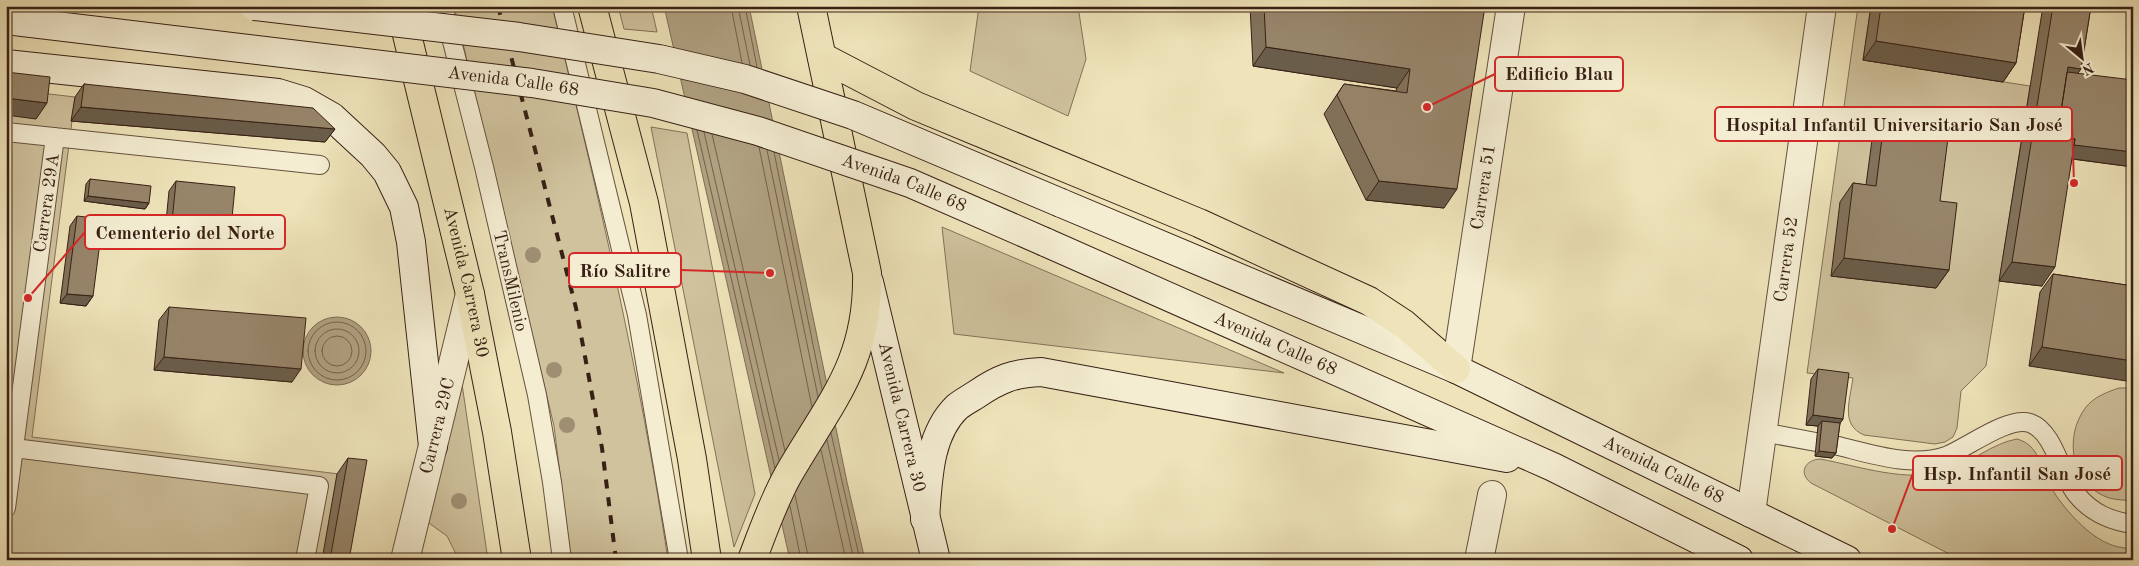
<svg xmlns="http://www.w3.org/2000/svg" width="2139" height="566" font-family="'Old Standard TT',serif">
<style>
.green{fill:#cfc29d;stroke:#847159}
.water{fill:#b0a181;stroke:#806d56}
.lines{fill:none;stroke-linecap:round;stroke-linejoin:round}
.shore{stroke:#74604b;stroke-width:1}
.lane-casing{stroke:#66513e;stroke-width:20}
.street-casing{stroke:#66513e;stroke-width:30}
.secondary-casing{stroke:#382015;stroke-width:30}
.highway-casing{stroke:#382015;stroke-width:30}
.lane{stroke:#f4edd2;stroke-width:18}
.street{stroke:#f4edd2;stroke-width:28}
.secondary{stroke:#f4edd2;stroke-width:28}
.highway{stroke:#eee3b9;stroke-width:28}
.rail{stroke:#382015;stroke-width:4;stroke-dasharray:9 9;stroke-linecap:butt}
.secondary-bridge-casing{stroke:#382015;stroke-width:30;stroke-linecap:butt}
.secondary-bridge{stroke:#f4edd2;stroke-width:28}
.tree{fill:#9f8e72}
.wall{fill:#82725b;stroke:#382015}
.shaded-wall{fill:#6a5d4a;stroke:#382015}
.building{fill:#97856a;stroke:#382015}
.labels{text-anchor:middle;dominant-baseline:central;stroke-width:4;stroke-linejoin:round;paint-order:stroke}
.street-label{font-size:18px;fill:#382015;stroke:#f4edd2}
.leader{fill:none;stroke:#d62828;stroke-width:2}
.callout-dot{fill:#d62828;stroke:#f4edd2;stroke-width:2}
.callout{fill:#f4edd2;stroke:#d62828;stroke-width:2}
.callout-label{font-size:19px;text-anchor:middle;font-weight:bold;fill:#382015}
</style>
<rect width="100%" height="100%" fill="#eee3b9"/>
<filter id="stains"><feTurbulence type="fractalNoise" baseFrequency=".004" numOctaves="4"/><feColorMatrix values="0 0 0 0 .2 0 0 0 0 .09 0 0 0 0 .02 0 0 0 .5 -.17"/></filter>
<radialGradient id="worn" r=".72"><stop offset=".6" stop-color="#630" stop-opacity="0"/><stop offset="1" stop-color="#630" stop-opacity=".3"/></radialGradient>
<path class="green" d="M454,6H552C597,189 640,373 668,560H571L554,426Z
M618,6H651L657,32L624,29Z
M979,6H1078L1086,59L1068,116L970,71Z
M1858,6H1871L1863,60L2030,86L1986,366L1961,391L1957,428L1953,437L1945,442L1935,444L1864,435C1840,425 1850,400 1853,378L1807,373Z
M6,89L75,97L32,437L356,476L341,560H6Z
M651,127L687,133L755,494L734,547Z
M942,227L1284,373L954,334Z
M462,384L488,560H459L447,536L426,521Z
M2119,388H2133V501C2125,500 2116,500 2109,498C2071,485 2063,437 2086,407C2094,397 2107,392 2119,388Z
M2017,439C2039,445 2040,466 2049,483C2058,503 2087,535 2107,543C2115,547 2124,548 2133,549V560H1961L1811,483C1798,473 1805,460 1820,459C1859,466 1909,484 1948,470C1972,462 1993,443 2017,439Z"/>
<path class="water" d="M664,6H749L847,482L865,560H790Z
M303 351a34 34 0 1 1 68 0a34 34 0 1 1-68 0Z"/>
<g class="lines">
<path class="shore" d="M731,6L742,63
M738,6L750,65
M745,6L757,67
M697,130L775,468
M704,132L779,460
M712,134L785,451
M759,147L812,407
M767,150L818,397
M774,152L822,389
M308 351a29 29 0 1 1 58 0a29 29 0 1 1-58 0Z
M315 351a22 22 0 1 1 44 0a22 22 0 1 1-44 0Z
M322 351a15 15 0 1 1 30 0a15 15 0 1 1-30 0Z
M831,433L860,560
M827,440L854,560
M821,450L846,560
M795,495L809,560
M790,506L801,560"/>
<g class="lane-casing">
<path id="lane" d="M443,6L484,167L537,395L552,482L562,560
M562,6L637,315L679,560
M6,132L320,165
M1762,432L1816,442
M1834,445C1869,453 1910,468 1946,456C1967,448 2008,416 2030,423C2055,432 2061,477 2077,495C2092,513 2110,521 2133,524
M6,447L319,486L305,560
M6,508L55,137"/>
</g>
<g class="street-casing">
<g id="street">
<path id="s1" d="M1456,369L1511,6"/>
<path id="s2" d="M1751,513L1822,6"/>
<path id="s3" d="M405,560L470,294"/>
<path d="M1479,560L1492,495"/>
</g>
</g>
<g class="secondary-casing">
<g id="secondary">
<path d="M6,64L278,93L304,101L332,117L373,155L387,172L404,207L411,242L433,446"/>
<path id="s4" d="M1061,203L1456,369L1847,560"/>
<path id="s5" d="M1045,242L1553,467L1739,560"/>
<path id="s6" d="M869,282L936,560"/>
<path d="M925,519C928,481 928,435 957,407C963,402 971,398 977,394C999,379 1014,373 1041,372L1507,458"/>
</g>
</g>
<g class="highway-casing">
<g id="highway">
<path id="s7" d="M400,6L470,294L497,432L517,560"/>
<path d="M592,6L644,203L692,459L707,560"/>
<path d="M822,57L916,106L1199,223L1369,301L1404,324L1456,369"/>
<path d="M752,560C763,531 773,502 788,475C830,402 869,363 867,273L811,6"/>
</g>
</g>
<use href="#lane" class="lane"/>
<use href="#street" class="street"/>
<use href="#secondary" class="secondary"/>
<use href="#highway" class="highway"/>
<path class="rail" d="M498,6L576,308L602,448L616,560"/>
<g class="secondary-bridge-casing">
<g id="secondary-bridge">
<path d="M254,6L519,37L659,59L745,79L853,115L1061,203"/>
<path id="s8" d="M6,20L532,83L653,103L758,131L910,183L1045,242"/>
</g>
</g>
<use href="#secondary-bridge" class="secondary-bridge"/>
</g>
<g class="tree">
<circle cx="533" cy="255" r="8"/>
<circle cx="554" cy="370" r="8"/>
<circle cx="567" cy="425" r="8"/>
<circle cx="459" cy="501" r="8"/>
</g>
<path class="wall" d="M1250,6H1485L1444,208L1366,200L1324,114L1344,84L1396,91L1397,88L1253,66Z
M1871,6H2025L2016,63L2003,82L1863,60Z
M2043,6H2091L2081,69L2077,73L2133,167L2072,159L2042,286L1999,281Z
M84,84L335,129L325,142L71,121L75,97Z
M1884,122L1940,201L1949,270L1936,288L1831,276L1840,202L1853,183L1866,185L1872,140Z
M90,179L149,203L145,209L84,201L86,184Z
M176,181L231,228L224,238L165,232L169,191Z
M77,216L93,296L86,306L60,303L70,226Z
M2053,274L2133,286L2029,366L2040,292Z
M169,307L292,382L154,370L159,320Z
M1818,369L1843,419L1840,423L1836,453L1832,458L1815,456L1818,426L1806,425L1811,379Z
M348,458L349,560H322L337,474Z"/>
<path class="shaded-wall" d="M1876,41L2016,63L2003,82L1863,60Z
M1266,47L1410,69L1397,88L1253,66Z
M2068,67L2081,69L2068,87L2062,86Z
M6,98L47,103L36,119L6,115Z
M81,107L335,129L325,142L71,121Z
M2053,142L2133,152V167L2044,155Z
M1379,181L1457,189L1444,208L1366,200Z
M88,196L149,203L145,209L84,201Z
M172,222L231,228L224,238L165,232Z
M1844,258L1949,270L1936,288L1831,276Z
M2012,262L2055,267L2042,286L1999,281Z
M67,294L93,296L86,306L60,303Z
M2042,347L2133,361V382L2029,366Z
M164,357L301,369L292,382L154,370Z
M1813,415L1843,419L1836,429L1822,421L1818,426L1806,425Z
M1819,451L1836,453L1832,458L1815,456Z"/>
<path class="building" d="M1264,6H1485L1457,189L1379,181L1337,95L1344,84L1407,93L1410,69L1266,47Z
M1881,6H2025L2016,63L1876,41Z
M2053,6H2091L2081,69L2068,67L2057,137L2075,139L2055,267L2012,262Z
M6,72L50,77L47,103L6,98Z
M2067,72L2133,80V152L2074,145L2075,139L2057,137Z
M84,84L313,108L335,129L81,107Z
M1884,122L1949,130L1940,201L1957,203L1949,270L1844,258L1853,183L1876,186Z
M90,179L151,186L149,203L88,196Z
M176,181L235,187L231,228L172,222Z
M77,216L103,219L93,296L67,294Z
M2053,274L2133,286V361L2042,347Z
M169,307L306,318L301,369L164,357Z
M1818,369L1849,373L1843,419L1813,415Z
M1822,421L1840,423L1836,453L1819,451Z
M348,458L367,460L349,560H330Z"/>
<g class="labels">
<g class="street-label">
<text stroke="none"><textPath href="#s8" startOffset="511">Avenida Calle 68</textPath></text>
<text stroke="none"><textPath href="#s8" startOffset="916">Avenida Calle 68</textPath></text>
<text stroke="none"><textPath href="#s1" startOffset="184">Carrera 51</textPath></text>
<text transform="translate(47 203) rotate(-82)">Carrera 29A</text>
<text stroke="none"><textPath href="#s2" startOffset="256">Carrera 52</textPath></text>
<text transform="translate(510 281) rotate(77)">TransMilenio</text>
<text stroke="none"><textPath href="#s7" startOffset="284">Avenida Carrera 30</textPath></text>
<text stroke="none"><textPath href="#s5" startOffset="252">Avenida Calle 68</textPath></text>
<text stroke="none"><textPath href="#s6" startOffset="139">Avenida Carrera 30</textPath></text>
<text stroke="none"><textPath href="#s3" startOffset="138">Carrera 29C</textPath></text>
<text stroke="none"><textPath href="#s4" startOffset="659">Avenida Calle 68</textPath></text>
</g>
</g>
<path class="leader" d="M1427 107L1495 74M2074 183L2072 124M28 298L85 232M770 273L681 270M1892 529L1913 473"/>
<g class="callout-dot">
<circle cx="1427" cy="107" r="5"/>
<circle cx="2074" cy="183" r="5"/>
<circle cx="28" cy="298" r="5"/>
<circle cx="770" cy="273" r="5"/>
<circle cx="1892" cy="529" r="5"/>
</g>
<g class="callout">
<rect x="1495" y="57" width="128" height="34" rx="5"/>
<rect x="1715" y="107" width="357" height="34" rx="5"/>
<rect x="85" y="215" width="200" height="34" rx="5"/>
<rect x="569" y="253" width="112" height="34" rx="5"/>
<rect x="1913" y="456" width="209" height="34" rx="5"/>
</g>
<g class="callout-label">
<text x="1559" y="80">Edificio Blau</text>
<text x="1894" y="131">Hospital Infantil Universitario San José</text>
<text x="185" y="239">Cementerio del Norte</text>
<text x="625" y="277">Río Salitre</text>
<text x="2017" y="480">Hsp. Infantil San José</text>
</g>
<rect width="2139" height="566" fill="none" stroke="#eee3b9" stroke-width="25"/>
<rect x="8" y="8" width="2124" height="551" fill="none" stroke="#382015" stroke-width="2.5"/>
<rect x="12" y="12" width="2114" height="541" fill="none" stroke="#382015"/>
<g transform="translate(2082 58) rotate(151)" stroke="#f4edd2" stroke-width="4" paint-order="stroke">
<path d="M0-4L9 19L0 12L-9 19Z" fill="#382015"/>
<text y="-8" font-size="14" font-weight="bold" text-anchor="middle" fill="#382015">N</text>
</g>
<rect width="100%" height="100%" filter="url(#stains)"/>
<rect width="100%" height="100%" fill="url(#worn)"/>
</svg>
